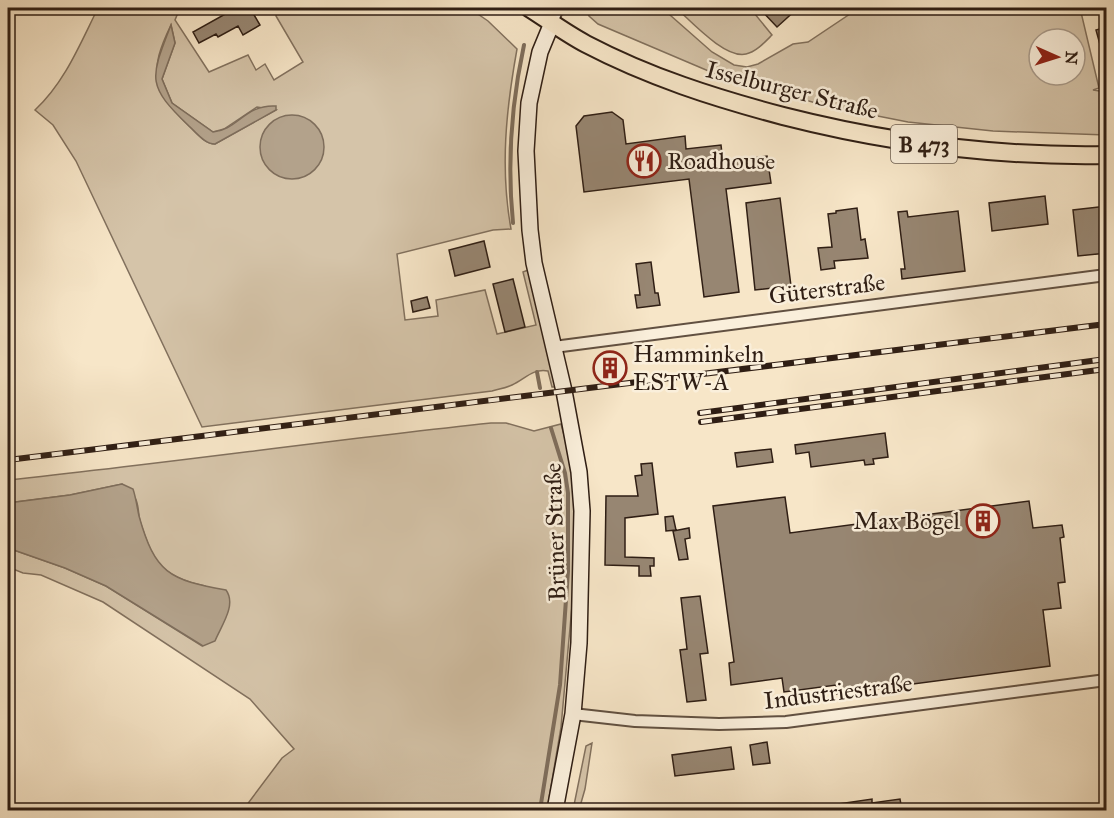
<svg xmlns="http://www.w3.org/2000/svg" width="1114" height="818" font-family="'IM FELL Great Primer',serif">
<style>
.green{fill:#d5c4a9;stroke:#82715e;stroke-width:1.5;fill-rule:evenodd}
.water{fill:#b3a28b;stroke:#7e6d5b;stroke-width:1.5}
.lines{fill:none;stroke-linecap:round;stroke-linejoin:round}
.stream{stroke:#7e6d5b;stroke-width:4}
.building{fill:#978672;stroke:#2f1e14;stroke-width:1.5}
.minor-casing{stroke:#615041;stroke-width:14}
.secondary-casing{stroke:#2f1e14;stroke-width:18}
.primary-casing{stroke:#2f1e14;stroke-width:20}
.minor{stroke:#faefdb;stroke-width:10}
.secondary{stroke:#faefdb;stroke-width:15}
.primary{stroke:#f7e6c8;stroke-width:16}
.rail-casing{stroke:#2f1e14;stroke-width:6}
.rail{stroke:#faefdb;stroke-width:4;stroke-dasharray:11;stroke-linecap:butt}
.labels{text-anchor:middle;dominant-baseline:central;stroke-width:5;stroke-linejoin:round;paint-order:stroke}
.shield{fill:#faefdb;stroke:#6c5d50;stroke-width:1.5}
.shield-label{font-size:22px;font-weight:bold;fill:#2f1e14}
.street-label{font-size:24px;fill:#2f1e14;stroke:#faefdb}
.poi-label{font-size:24px;fill:#2f1e14;stroke:#faefdb;text-anchor:start}
</style>
<rect width="100%" height="100%" fill="#f7e6c8"/>
<filter id="stains"><feTurbulence type="fractalNoise" baseFrequency=".00333" numOctaves="4"/><feColorMatrix values="0 0 0 0 .2 0 0 0 0 .09 0 0 0 0 .02 0 0 0 .5 -.17"/></filter>
<radialGradient id="worn" r=".72"><stop offset=".6" stop-color="#630" stop-opacity="0"/><stop offset="1" stop-color="#630" stop-opacity=".3"/></radialGradient>
<path class="green" d="M98,8H180L175,20L209,72L248,55L256,70L265,64L274,80L303,62L276,16L277,8H469L488,21L517,49C506,110 500,168 511,229L493,230L397,254L405,320L438,316L436,300L485,290L497,334L536,325L523,272L528,270L557,387H552L548,371C533,368 525,379 512,385C506,388 499,389 492,391L202,427L76,161L53,125L35,110C65,82 80,44 98,8ZM171,25L175,43L162,79L172,103L213,132L224,129L257,107L276,110L215,144C205,144 196,133 189,126C152,90 148,72 171,25Z
M585,8H662L712,52L734,65L747,67L758,64L793,44L808,42L859,8H1080L1099,88L1093,90L1106,92V135L993,131L908,122L827,106L725,78L598,24L589,16ZM1039,39H1075V75H1039Z
M676,8H750L772,35C765,42 756,52 746,54C725,59 691,21 676,8Z
M491,423H506L534,431L561,424L569,453L575,498L574,584L561,727L547,810H243L282,758L294,749L250,699L103,602L41,575L23,573L8,567V548L65,568L106,586L202,646L205,586C161,577 153,562 140,521C138,514 139,504 135,498C132,493 126,488 122,484L70,495L8,503V480C169,463 330,440 491,423Z
M592,743L585,789L579,810H573L586,746Z"/>
<path class="water" d="M171,25L175,43L162,79L172,103L213,132C238,130 245,104 276,106V110L215,144C205,144 197,133 189,126C146,85 150,79 171,25Z
M260 147a32 32 0 1 1 64 0a32 32 0 1 1-64 0Z
M122,484L133,489C136,498 137,507 139,516C155,573 169,580 226,590C237,605 221,626 215,641L203,646L106,586L65,568L8,548V503L70,495Z"/>
<g class="lines">
<path class="stream" d="M513,223C507,163 511,105 524,45
M537,372L540,388
M540,810L560,685L568,571V493L565,473L551,428"/>
</g>
<path class="building" d="M236,8H250L260,25L243,35L238,26L218,37L216,34L199,43L193,32Z
M759,8H798L777,27Z
M1107,27V58L1104,59L1096,30Z
M612,112L623,120L626,144L685,136L686,149L721,145L723,162L767,156L771,183L726,189L739,292L704,297L689,179L584,192L576,126L584,116Z
M1045,196L1048,224L992,231L989,203Z
M780,198L791,286L755,290L746,203Z
M1107,206V253L1078,256L1073,210Z
M857,208L861,240L865,239L868,258L834,261L835,268L821,270L818,248L832,247L828,214L836,213V211Z
M907,211L908,217L958,211L965,271L902,279L901,269H905L898,212Z
M484,241L490,267L455,276L449,250Z
M651,262L655,293H658L660,305L637,308L635,295H640L636,264Z
M513,279L525,327L505,332L493,284Z
M427,297L430,308L413,312L411,301Z
M620,361L621,372L600,375L599,364Z
M885,433L888,457L873,459L874,464L865,465L864,460L811,467L809,452L796,454L795,445Z
M771,449L773,462L737,467L735,453Z
M652,463L658,514L625,518V557L654,558V566H650L651,576H639V566L605,565L606,496H638L635,476L642,475L641,464Z
M785,497L790,533L1029,501L1033,528L1062,525L1064,537L1060,538L1065,582L1058,583L1061,608L1043,610L1050,666L837,694L836,685L784,692L782,678L731,685L729,663L734,662L713,506Z
M673,516L676,530L666,531L665,517Z
M689,528L690,538L685,539L688,559L679,560L673,531Z
M700,596L708,653L700,654L706,700L687,702L680,650L687,649L681,598Z
M767,742L770,763L753,765L750,745Z
M731,747L734,769L675,776L672,755Z
M872,799V803L900,799L902,810H832V805Z"/>
<g class="lines">
<g class="minor-casing">
<path id="minor" d="M552,23L558,8
M554,347L1106,275
M573,714L635,721L719,724L786,722L1106,680"/>
</g>
<g class="secondary-casing">
<path id="secondary" d="M552,23L540,52L529,103L526,151L530,230L534,263L564,391L579,472L582,511L579,643L573,714L555,810"/>
</g>
<g class="primary-casing">
<path id="primary" d="M529,8C548,20 567,34 586,44C649,77 715,98 783,116C889,143 997,157 1106,155"/>
</g>
<use href="#minor" class="minor"/>
<use href="#secondary" class="secondary"/>
<use href="#primary" class="primary"/>
<g class="rail-casing">
<path id="rail" d="M700,413L1106,359
M701,422L1106,369
M8,460L1106,324"/>
</g>
<use href="#rail" class="rail"/>
</g>
<defs>
<g id="restaurant-ring" transform="scale(1.725)"><circle r="9.5" fill="#faefdb" stroke="#8f2418" stroke-width="1.5"/><path d="M-5-6h1v4h1v-4h1v4h1v-4h1v5L-1.5 .5V6h-2V.5L-5-1ZM5-6V6H3V1.5H1.5Q1.5-4 5-6Z" fill="#8f2418"/></g>
<g id="building-ring" transform="scale(1.725)"><circle r="9.5" fill="#faefdb" stroke="#8f2418" stroke-width="1.5"/><path d="M-4-6H4V6H1V3H-1V6H-4ZM-2.5-4.3h1.7v1.8h-1.7ZM.8-4.3h1.7v1.8H.8ZM-2.5-1h1.7V.8h-1.7ZM.8-1h1.7V.8H.8Z" fill="#8f2418"/></g>
</defs>
<g fill-rule="evenodd">
<use href="#restaurant-ring" x="644" y="161"/>
<use href="#building-ring" x="610" y="368"/>
<use href="#building-ring" x="983" y="521"/>
</g>
<g class="labels">
<rect class="shield" x="891" y="125" width="66" height="38" rx="4.5"/>
<g class="shield-label">
<text x="924" y="144">B 473</text>
</g>
<g class="street-label">
<text transform="translate(792 90) rotate(14)">Isselburger Straße</text>
<text transform="translate(827 289) rotate(-7)">Güterstraße</text>
<text transform="translate(555 532) rotate(-92)">Brüner Straße</text>
<text transform="translate(838 692) rotate(-7)">Industriestraße</text>
</g>
<g class="poi-label">
<text x="667" y="161">Roadhouse</text>
<text x="633" y="354">Hamminkeln<tspan x="633" dy="28">ESTW-A</tspan></text>
<text x="960" y="521" text-anchor="end">Max Bögel</text>
</g>
</g>
<rect width="1114" height="818" fill="none" stroke="#f7e6c8" stroke-width="30"/>
<rect x="9" y="9" width="1096" height="800" fill="none" stroke="#2f1e14" stroke-width="3"/>
<rect x="15" y="15" width="1084" height="788" fill="none" stroke="#2f1e14" stroke-width="1.5"/>
<g transform="translate(1057 57) rotate(93)"><circle r="28" fill="#faefdb" stroke="#a99b8b" stroke-width="1.5"/>
<path d="M0-4.5L10 22L0 15L-10 22Z" fill="#8f2418"/>
<text y="-9" font-size="16" font-weight="bold" text-anchor="middle" fill="#2f1e14">N</text>
</g>
<rect width="100%" height="100%" filter="url(#stains)"/>
<rect width="100%" height="100%" fill="url(#worn)"/>
</svg>
